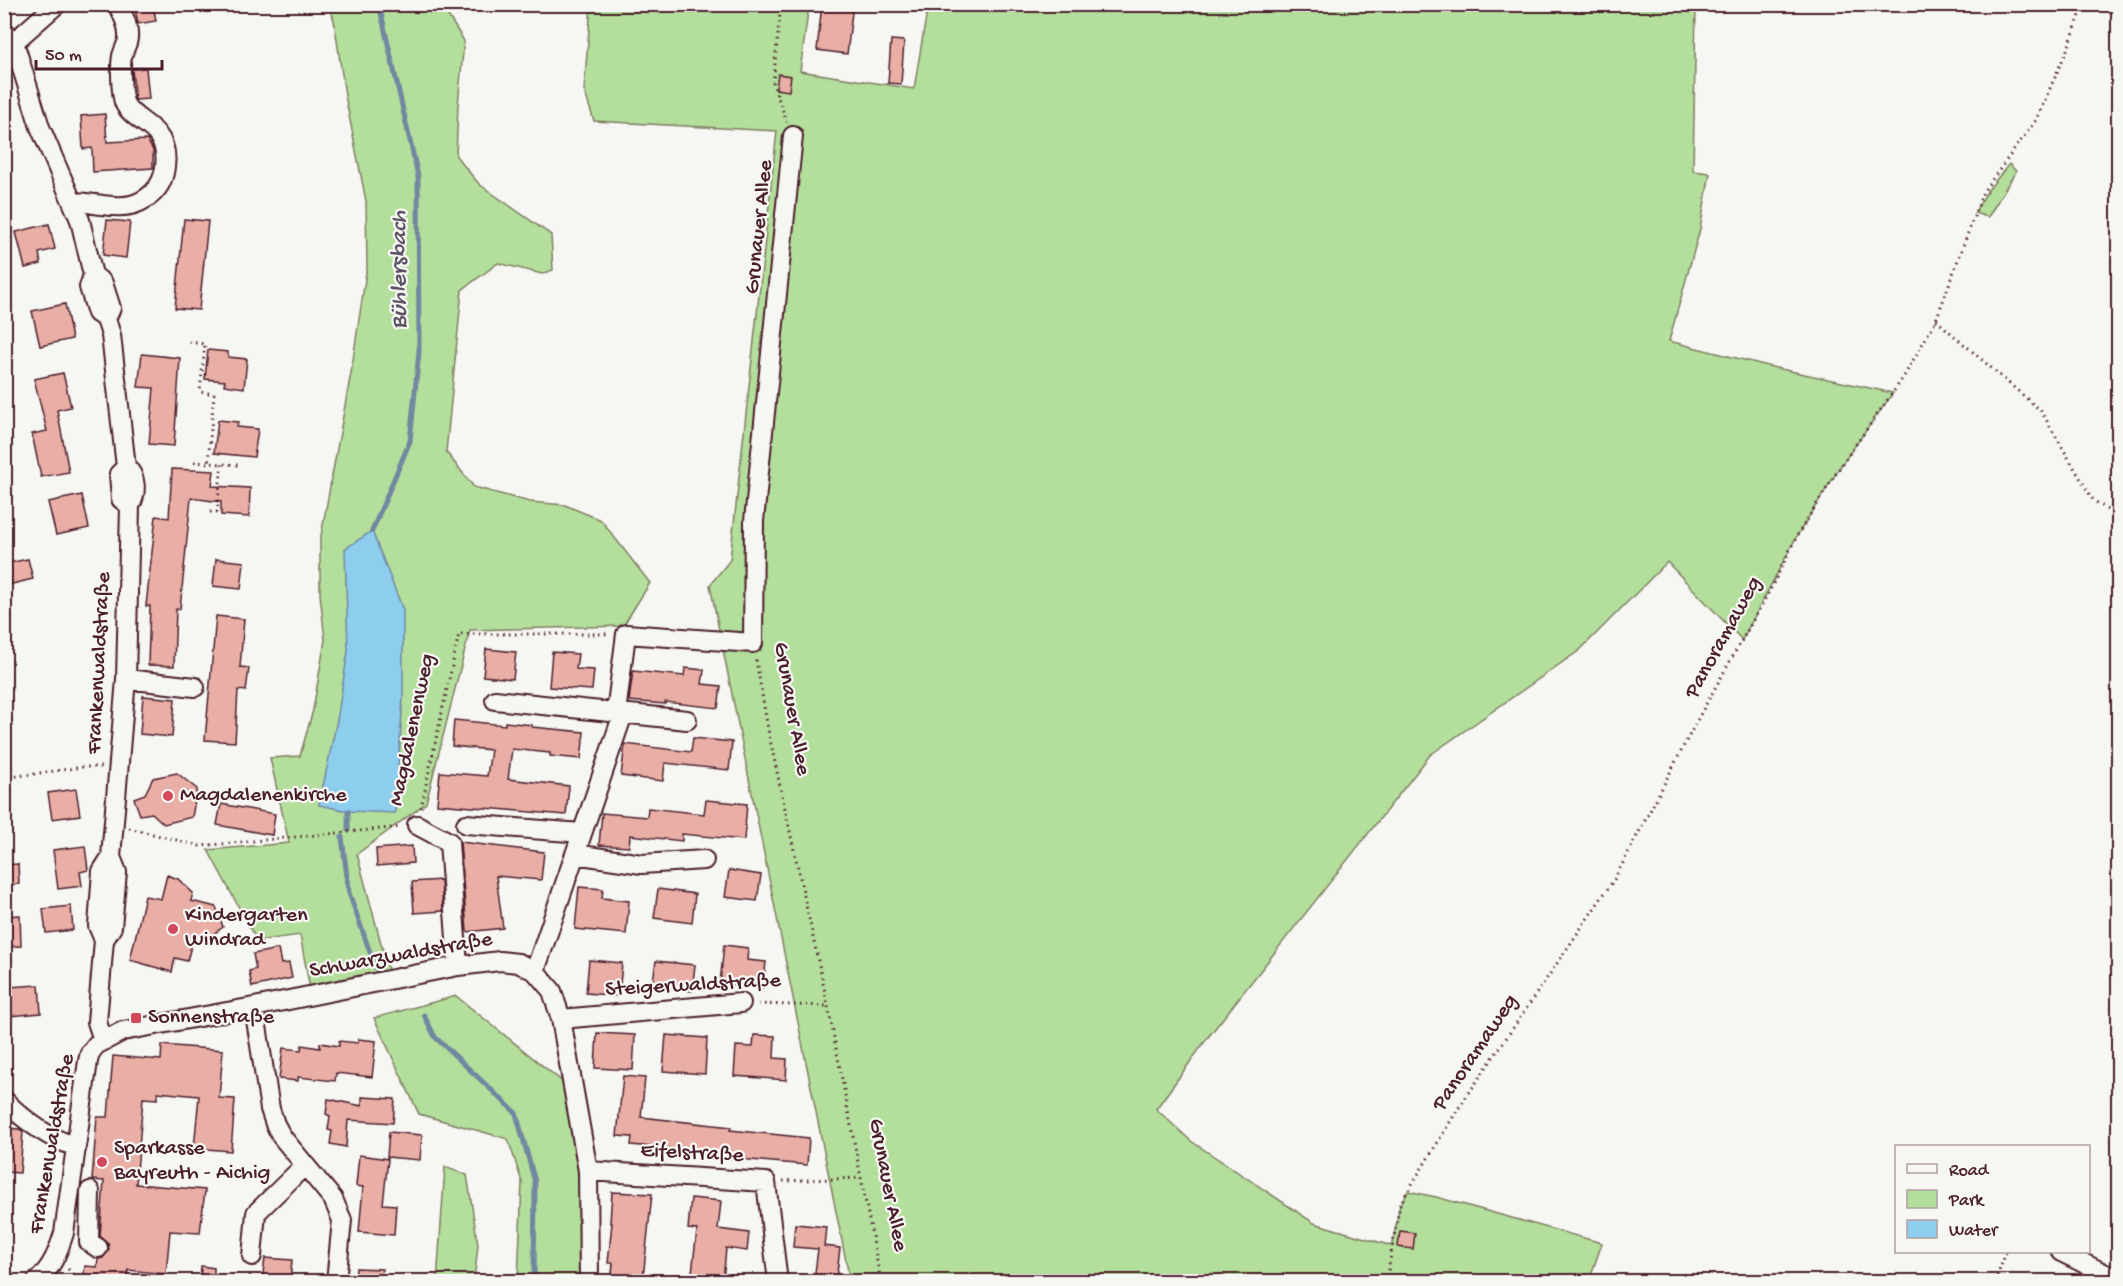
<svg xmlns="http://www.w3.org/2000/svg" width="2123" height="1286" font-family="'Gochi Hand',sans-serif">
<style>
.green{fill:#b3de9b;stroke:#7e7e63;stroke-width:1.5}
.water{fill:#8dcdee;stroke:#7287a0;stroke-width:1.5}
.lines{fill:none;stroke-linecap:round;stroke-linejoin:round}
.stream{stroke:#7287a0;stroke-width:5}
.building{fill:#e9afa7;stroke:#4a1f2b;stroke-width:1.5}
.minor-casing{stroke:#4a1f2b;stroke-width:22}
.path{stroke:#4a1f2b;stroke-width:3;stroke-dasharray:1.5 4.5;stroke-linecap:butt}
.minor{stroke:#f6f6f2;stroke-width:18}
.poi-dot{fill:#d1495b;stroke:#f6f6f2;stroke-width:2}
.labels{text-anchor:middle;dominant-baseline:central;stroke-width:4.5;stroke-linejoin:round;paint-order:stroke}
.street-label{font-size:22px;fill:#4a1f2b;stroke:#f6f6f2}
.poi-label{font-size:22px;fill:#4a1f2b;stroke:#f6f6f2;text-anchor:start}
.water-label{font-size:24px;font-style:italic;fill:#5e5366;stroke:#f6f6f2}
</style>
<rect width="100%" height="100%" fill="#f6f6f2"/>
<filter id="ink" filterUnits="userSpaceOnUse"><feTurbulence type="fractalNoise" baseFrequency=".0167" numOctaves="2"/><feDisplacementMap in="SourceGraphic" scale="12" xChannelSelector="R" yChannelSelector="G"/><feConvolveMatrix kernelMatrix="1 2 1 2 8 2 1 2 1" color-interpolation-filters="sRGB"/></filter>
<g filter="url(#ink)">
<path class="green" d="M329,5H445L444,9L464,41L458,105L456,156L479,184L551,235L553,270L542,274L498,263L462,290L446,452L474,487L530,502L565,505L601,520L650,583L623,626L470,630L426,803L357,854L389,973L310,989L300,935L257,941L208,850L289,843L270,758L300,756L313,710L325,640L320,594V541L351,373L367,266L366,201L345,95L334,20Z
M591,5H809L800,71L914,89L928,5H1696L1693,171L1710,173L1700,229L1669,341L1776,368L1893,393L1842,464L1798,534L1742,640L1667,562L1580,650L1430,755L1209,1036L1156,1109L1191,1141L1314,1223L1392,1246L1400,1204L1408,1191L1436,1197L1602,1243L1589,1281H850L710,585L730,560L777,131L594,121L584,90Z
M2009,164L2016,171L1988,217L1974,213L1988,190Z
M456,996L564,1083L580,1175L579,1281H518L522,1182L508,1139L419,1114L374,1018Z
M445,1167L467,1175L478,1245L474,1281H437Z"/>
<path class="water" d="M372,531L403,610V698L395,813L348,811L319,805L337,720L348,651L345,549Z"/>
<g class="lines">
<path class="stream" d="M372,531L410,441L419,352L418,176L379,4
M348,811V830
M342,837L349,893L376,969
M424,1015L435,1037L516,1113L535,1182L534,1282"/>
</g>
<path class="building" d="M134,4H153L156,21L138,24Z
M822,4H853L847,54L817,50Z
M891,40L904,41L901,84L888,83Z
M146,68L149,99L135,100L132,69Z
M778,74L791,76L789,91L776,89Z
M105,114L107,142L147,140L153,150V168L93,172L92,148L83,149L81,116Z
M184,219L208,221L199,310L175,308Z
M107,220L130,222L126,258L103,255Z
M49,224L55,249L39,253L41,264L25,268L16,232Z
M65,304L72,339L40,346L32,311Z
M208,350L228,352V357L247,359L244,388L224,385L225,381L205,379Z
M142,354L180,358L174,446L149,444L154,388L138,387Z
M63,373L71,407L57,410L69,472L41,477L32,434L47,431L34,379Z
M218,420L238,422L237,427L258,429L254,457L214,453Z
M172,469L214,471L212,486L250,488L249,517L221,515V502L191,498L180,609H176L174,666L148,665L150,606H146L156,516L169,518Z
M82,495L89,528L56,535L48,502Z
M28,559L33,579L8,585L4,564Z
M216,559L244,562L241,589L213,586Z
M216,616L244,619L240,667L249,668L246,691L238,690L235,742L205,740Z
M486,649L516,652L513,679L483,676Z
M552,652L578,654L576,669L594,670L592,690L549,687Z
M685,668L704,670L702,684L721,686L718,708L665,702V704L629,701L633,671L684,676Z
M143,696L175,699L172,737L140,734Z
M454,720L505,725V722L532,725V727L584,732L581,759L550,756V753L512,749L508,779L569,786L566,815L437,804L440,772L487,776L491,750L452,746Z
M693,738L732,742L729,770L665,763L663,781L621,776L625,744L691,752Z
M177,773L197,789L192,817L164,824L152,813L140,815L134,798L145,794L153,778Z
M76,789L80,815L52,819L48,793Z
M706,800L747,804L744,840L682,834V841L630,835L629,847L599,845L602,813L647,817L648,808L704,814Z
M221,804L275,814L272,835L217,825Z
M460,842L544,852L541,880L496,876L503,928L467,932Z
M85,846L88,870L80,872L82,886L58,889L53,850Z
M412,846L413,863L377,866L376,849Z
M18,864L19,884L4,885V865Z
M729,870L761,875L757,901L725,897Z
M167,875L178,879L193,893L191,901L216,907L223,927L208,938L194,935L187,961L175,958L172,972L130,960L145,896L161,899Z
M441,880L443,911L414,913L412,882Z
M579,887L603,889L602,898L629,901L626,934L575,929Z
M658,889L695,894L692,923L654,918Z
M71,906L73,930L46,933L43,909Z
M20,915L21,946L4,947V916Z
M724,945L748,948L747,960L766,962L763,988L720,983Z
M278,949L281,964L289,963L292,978L252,987L249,971L256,969L253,954Z
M589,960L622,963L619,996L586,993Z
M656,961L695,965L692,991L652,987Z
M39,985L41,1013L10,1016L8,987Z
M597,1033L635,1035L633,1070L595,1068Z
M666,1035L707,1038L705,1074L663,1071Z
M754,1035L775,1036L774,1058L787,1059L786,1080L734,1076L736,1046L753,1047Z
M358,1039L376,1041L372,1077L336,1073L335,1081L298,1077V1081L279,1079L283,1048L301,1050L302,1045L320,1048V1043L339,1046V1041L358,1043Z
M162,1045L223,1050L219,1098L235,1099L231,1151L194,1148L199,1096L158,1092V1099L143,1098L136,1184L205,1190L200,1233L170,1231L166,1274L128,1270L127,1281H83L85,1266L97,1267L98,1259L103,1258L109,1249L108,1243L100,1236L104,1181L92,1180L97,1117H108L113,1056L161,1060Z
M623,1076L645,1078L641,1117L731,1127L730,1130L809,1138L807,1165L728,1158V1154L631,1145L632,1137L617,1136Z
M362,1097L395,1099L393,1123L348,1120L346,1147L330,1144L332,1131L328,1130L330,1116L326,1114L328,1099L362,1106Z
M4,1128L19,1129L23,1131L20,1173L4,1172Z
M389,1132L422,1135L420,1160L387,1157Z
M359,1155L388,1159L383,1204L396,1205L394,1235L359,1232L363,1187L356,1186Z
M612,1192L652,1194L643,1278L612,1275L613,1263H608L612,1223H610Z
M691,1198L721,1201L718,1229L749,1233L747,1251L726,1248L723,1281H691L697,1230L688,1229Z
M795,1224L826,1227L824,1246L840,1248L836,1281H814L818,1249L793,1247Z
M1400,1231L1415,1233L1413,1249L1398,1247Z
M265,1258L292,1260L290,1281H262Z
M201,1266L214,1268V1281H200Z
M356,1268L382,1269L381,1281H355Z"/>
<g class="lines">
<g class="minor-casing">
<path id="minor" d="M4,32L14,42L40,127L80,220L93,275L103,283L111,308L106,319L111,335L126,467C137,477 137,493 130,506L126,679L111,857L117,872L112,927L104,940L97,1022L103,1040
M14,42L57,4
M74,202C88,202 101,206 115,206C137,208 159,195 164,173C167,159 166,145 157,134C149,123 129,116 124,102C121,92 120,67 122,56C123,52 125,48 127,43C131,30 124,16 117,4
M93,275L89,287L97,313L106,319
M126,467L119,474L121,499L130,506
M126,679L195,687
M495,700L687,720
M616,713L626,634L753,643L754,521L793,136
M466,824L582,833
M417,825L449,842L458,966
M575,854L642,864L704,860
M104,940L98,926L102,871L111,857
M535,971L623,714
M254,1007L270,1109L275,1124L282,1137L333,1199L342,1220L336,1282
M561,1019L741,1003
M4,1100C23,1119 49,1139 75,1146
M588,1171L766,1182L778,1282
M90,1191L89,1242L98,1248
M2061,1252L2118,1280
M252,1256L256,1213L304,1166
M36,1282C52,1268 58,1252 64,1233L88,1061L90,1053L96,1045L123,1031L254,1007L458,966L500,961L518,963L535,971L552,991L561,1019L588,1171L589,1282"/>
</g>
<path class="path" d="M781,4L773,84L787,122
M1936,320L2041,411L2093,500L2118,517
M189,342L205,344L200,392L214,394L208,463
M194,462L238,465
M210,512H217L222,464
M756,660L769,735L828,1006L881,1282
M4,778L83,767H102
M421,808L459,634H609
M129,828L200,846L401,827
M758,1004L828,1006
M783,1181L860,1178
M68,1269L74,1276V1282
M249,1282L250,1273
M1386,1282L1400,1204L1458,1109L1615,878L1701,713L1770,590L1798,534L1842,464L1903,378L1936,320L1983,192L2036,120L2070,43L2084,4
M1995,1282L2006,1252"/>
<use href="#minor" class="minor"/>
</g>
</g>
<g class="poi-dot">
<circle cx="168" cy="796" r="6"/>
<circle cx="173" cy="929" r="6"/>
<rect x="130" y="1012" width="12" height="12" rx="3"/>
<circle cx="102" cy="1162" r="6"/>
</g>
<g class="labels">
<g class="street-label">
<text transform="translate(760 227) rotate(-84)">Grunauer Allee</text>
<text transform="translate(1724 638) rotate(-61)">Panoramaweg</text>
<text transform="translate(100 663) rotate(-87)">Frankenwaldstraße</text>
<text transform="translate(791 709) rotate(80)">Grunauer Allee</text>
<text transform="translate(413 730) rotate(-78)">Magdalenenweg</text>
<text transform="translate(401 956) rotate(-10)">Schwarzwaldstraße</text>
<text transform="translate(693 986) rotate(-3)">Steigerwaldstraße</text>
<text transform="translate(1476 1053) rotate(-56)">Panoramaweg</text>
<text transform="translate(53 1144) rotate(-80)">Frankenwaldstraße</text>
<text transform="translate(692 1154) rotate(3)">Eifelstraße</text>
<text transform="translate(887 1185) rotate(79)">Grunauer Allee</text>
</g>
<g class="poi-label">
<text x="180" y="796">Magdalenenkirche</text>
<text x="185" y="916">Kindergarten<tspan x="185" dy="25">Windrad</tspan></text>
<text x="148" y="1018">Sonnenstraße</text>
<text x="114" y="1149">Sparkasse<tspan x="114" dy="25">Bayreuth - Aichig</tspan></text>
</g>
<g class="water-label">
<text transform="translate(400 270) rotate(-90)">Bühlersbach</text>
</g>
</g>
<rect width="2123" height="1286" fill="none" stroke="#f6f6f2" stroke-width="24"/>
<rect x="12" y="12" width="2099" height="1262" fill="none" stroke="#4a1f2b" stroke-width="2" filter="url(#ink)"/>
<rect x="1895" y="1145" width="195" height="108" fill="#f6f6f2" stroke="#b1a0a2" stroke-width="1.5"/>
<rect x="1907" y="1164" width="30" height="9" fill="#f6f6f2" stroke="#b1a0a2" stroke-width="1.5"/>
<text x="1949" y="1175" font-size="18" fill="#4a1f2b">Road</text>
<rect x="1907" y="1190" width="30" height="18" fill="#b3de9b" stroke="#b1a0a2" stroke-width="1.5"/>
<text x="1949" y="1205" font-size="18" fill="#4a1f2b">Park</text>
<rect x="1907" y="1220" width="30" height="18" fill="#8dcdee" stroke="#b1a0a2" stroke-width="1.5"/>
<text x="1949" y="1235" font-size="18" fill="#4a1f2b">Water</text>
<path d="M36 60v9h126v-9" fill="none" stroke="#4a1f2b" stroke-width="3"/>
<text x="45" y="60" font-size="18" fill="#4a1f2b" stroke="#f6f6f2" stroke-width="4.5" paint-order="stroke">50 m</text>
</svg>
